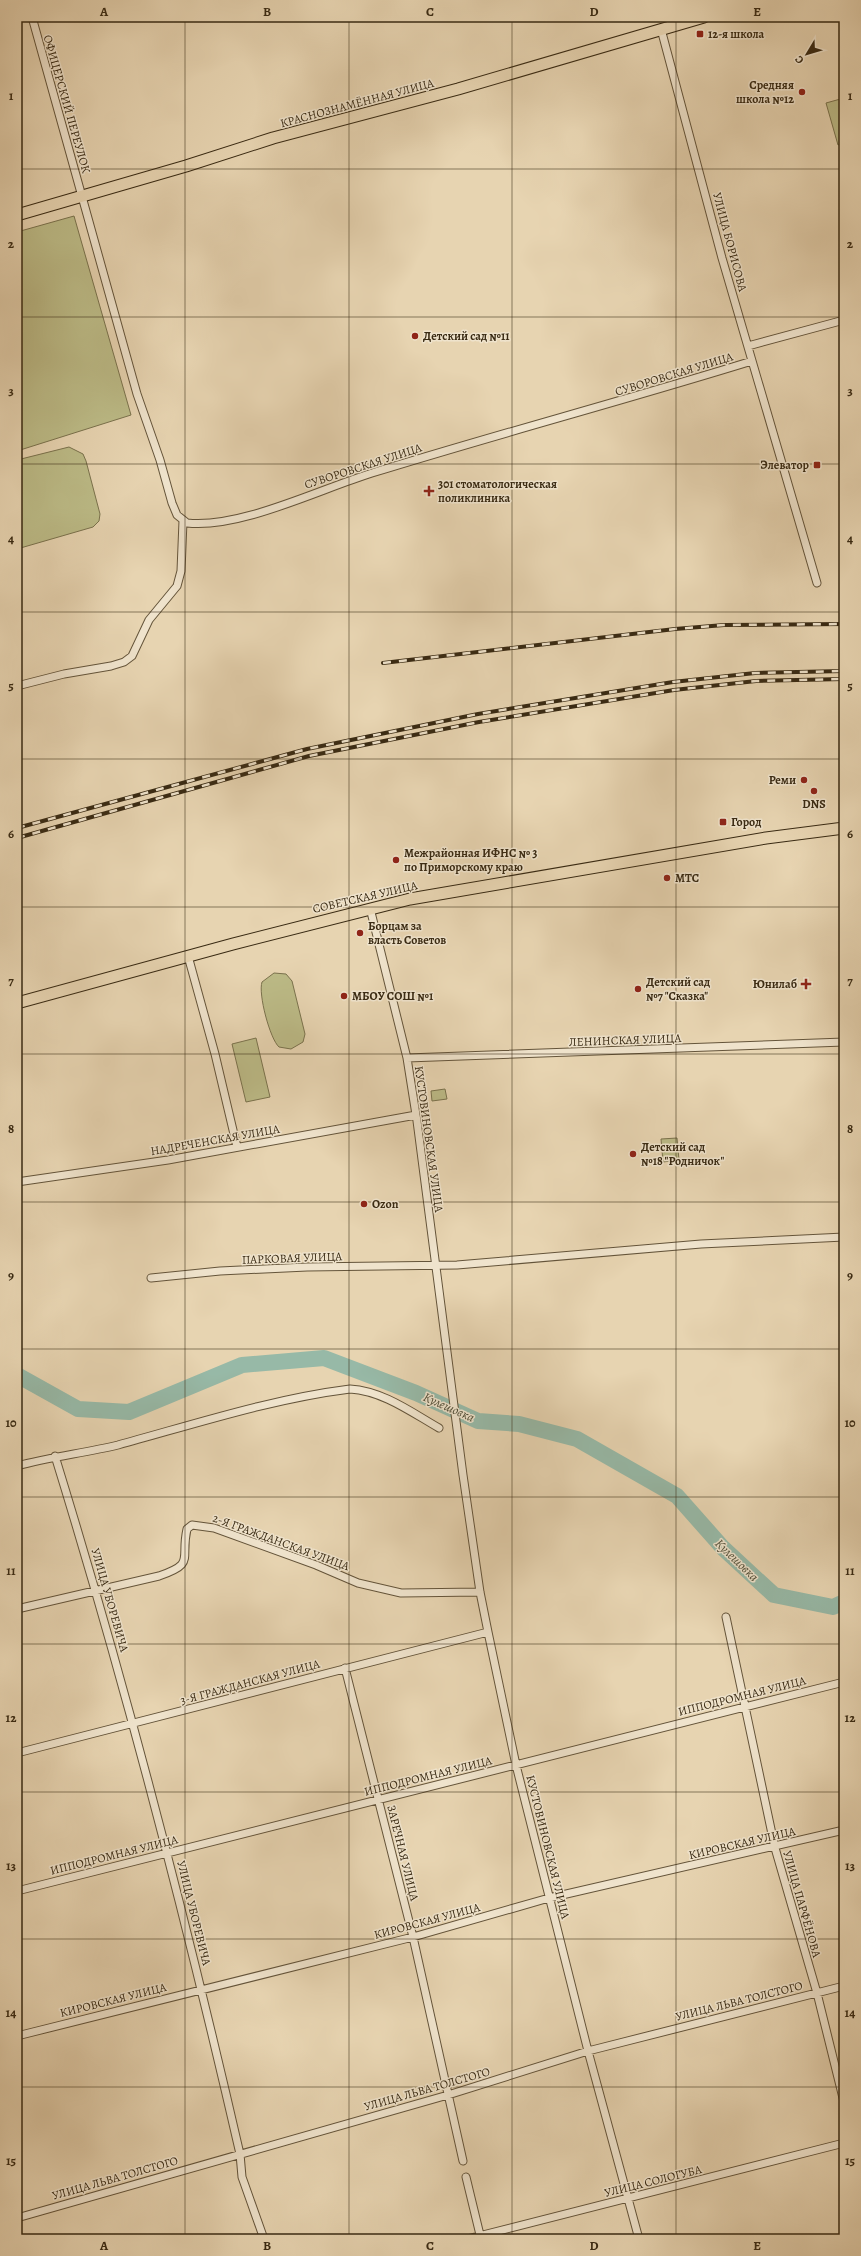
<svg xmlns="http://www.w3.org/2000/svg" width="861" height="2256" font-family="Alegreya,serif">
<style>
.green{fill:#bcbb87;stroke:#7a724d}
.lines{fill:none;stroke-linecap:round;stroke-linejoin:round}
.river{stroke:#97b9a7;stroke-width:16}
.minor-casing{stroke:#64543a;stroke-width:9}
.primary-casing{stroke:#392a13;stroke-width:13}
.minor{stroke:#efe3cc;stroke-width:7}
.primary{stroke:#e7d4b1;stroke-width:11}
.rail-casing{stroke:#392a13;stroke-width:4}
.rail{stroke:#efe3cc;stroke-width:2.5;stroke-dasharray:8;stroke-linecap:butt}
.grid{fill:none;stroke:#392a13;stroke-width:1;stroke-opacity:0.55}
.poi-dot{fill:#8f2418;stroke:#efe3cc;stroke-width:1.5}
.labels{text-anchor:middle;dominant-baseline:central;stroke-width:3;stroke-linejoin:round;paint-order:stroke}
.poi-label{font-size:12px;font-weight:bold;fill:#392a13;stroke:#efe3cc;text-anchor:start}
.street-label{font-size:12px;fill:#392a13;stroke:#efe3cc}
.water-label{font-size:13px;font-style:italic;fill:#504e38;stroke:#efe3cc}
.neatline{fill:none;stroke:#392a13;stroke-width:1.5}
.grid-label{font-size:13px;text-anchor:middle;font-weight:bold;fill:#392a13}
</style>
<rect width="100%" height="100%" fill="#e7d4b1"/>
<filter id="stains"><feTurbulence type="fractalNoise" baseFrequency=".005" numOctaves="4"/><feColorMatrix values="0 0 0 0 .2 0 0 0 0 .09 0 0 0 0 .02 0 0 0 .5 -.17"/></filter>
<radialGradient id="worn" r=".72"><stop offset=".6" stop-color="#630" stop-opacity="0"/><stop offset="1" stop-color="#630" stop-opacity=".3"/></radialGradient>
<path class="green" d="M844,98V143L838,145L826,103Z
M74,216L131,415L17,451V232Z
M69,447L83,454L86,461L100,514L99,521L93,527L17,549V460Z
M274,973L286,974L292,981L305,1034L303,1042L291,1049L279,1047C270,1039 258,994 262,982Z
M256,1038L270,1097L246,1102L232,1044Z
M445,1089L447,1099L432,1101L431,1091Z
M677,1138L679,1160L663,1162L661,1139Z"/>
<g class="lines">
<path class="river" d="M17,1375L78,1409L129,1412L242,1365L324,1358L416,1393L478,1421L519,1424L577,1439L677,1496L723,1548L774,1595L833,1607L844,1602"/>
<g class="minor-casing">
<path id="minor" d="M32,17L137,394L160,460L172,503L177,515L187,523C240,529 320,489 372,473C498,434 626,400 752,361
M661,29L722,258L817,583
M748,346L844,320
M17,686L64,674L111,666L124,662L132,656L149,620L177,586L181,571L183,521
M370,908L407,1058L417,1121L463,1475L480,1592L488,1632L516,1765L588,2051L639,2239
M188,956L215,1054L237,1147
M407,1058L844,1042
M17,1182L168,1160L416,1115
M151,1278L220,1271L307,1267L457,1265L701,1244L844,1237
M55,1456C126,1686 186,1919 240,2154L242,2177L264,2239
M17,1466C50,1457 85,1453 118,1445C195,1424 271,1399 350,1389C383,1391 411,1412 439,1428
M17,1609L159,1576C196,1563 180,1560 187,1529L192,1525L214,1528L316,1565L358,1583L401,1593L480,1592
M726,1617L775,1848L817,1993L844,2102
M345,1668L413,1937L463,2161
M17,1753L488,1632
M17,1891L844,1682
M17,2036L413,1937L549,1898L844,1830
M466,2177L481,2239
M17,2218L448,2095L588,2051L844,1986
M467,2239L844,2143"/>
</g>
<g class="primary-casing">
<path id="primary" d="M17,215L186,166L273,138L458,89L704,17
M17,1003L233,944L410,899L766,838L844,828"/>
</g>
<use href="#minor" class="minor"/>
<use href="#primary" class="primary"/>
<g class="rail-casing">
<path id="rail" d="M383,663L675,629L724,625L844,624
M17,828L307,749L478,714L673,682L755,673L844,671
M17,838L309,756L479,722L674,690L756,681L844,679"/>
</g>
<use href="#rail" class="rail"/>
</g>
<path class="grid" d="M185,17V2239M349,17V2239M512,17V2239M676,17V2239M17,169H844M17,317H844M17,464H844M17,612H844M17,759H844M17,907H844M17,1054H844M17,1202H844M17,1349H844M17,1497H844M17,1644H844M17,1792H844M17,1939H844M17,2087H844"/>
<g class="poi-dot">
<rect x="696" y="30" width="8" height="8" rx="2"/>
<circle cx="802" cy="92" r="4"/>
<circle cx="415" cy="336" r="4"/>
<rect x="813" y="461" width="8" height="8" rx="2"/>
<path d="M427 485h4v4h4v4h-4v4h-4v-4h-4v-4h4z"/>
<circle cx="804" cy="780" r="4"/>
<circle cx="814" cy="791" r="4"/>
<rect x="719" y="818" width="8" height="8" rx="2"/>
<circle cx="396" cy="860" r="4"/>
<circle cx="667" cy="878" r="4"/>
<circle cx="360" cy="933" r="4"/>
<path d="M804 978h4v4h4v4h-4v4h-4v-4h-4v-4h4z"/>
<circle cx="638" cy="989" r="4"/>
<circle cx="344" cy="996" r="4"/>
<circle cx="633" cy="1154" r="4"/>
<circle cx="364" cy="1204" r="4"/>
</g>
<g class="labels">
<g class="poi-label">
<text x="708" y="34">12-я школа</text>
<text x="794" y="85" text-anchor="end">Средняя<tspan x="794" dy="14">школа №12</tspan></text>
<text x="423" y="336">Детский сад №11</text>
<text x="809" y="465" text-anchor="end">Элеватор</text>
<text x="438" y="484">301 стоматологическая<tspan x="438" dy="14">поликлиника</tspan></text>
<text x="796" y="780" text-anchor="end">Реми</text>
<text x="814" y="804" text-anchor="middle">DNS</text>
<text x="731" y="822">Город</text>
<text x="404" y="853">Межрайонная ИФНС № 3<tspan x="404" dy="14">по Приморскому краю</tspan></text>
<text x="675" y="878">МТС</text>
<text x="368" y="926">Борцам за<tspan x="368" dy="14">власть Советов</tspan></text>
<text x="646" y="982">Детский сад<tspan x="646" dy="14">№7 "Сказка"</tspan></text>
<text x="797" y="984" text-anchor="end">Юнилаб</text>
<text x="352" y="996">МБОУ СОШ №1</text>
<text x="641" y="1147">Детский сад<tspan x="641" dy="14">№18 "Родничок"</tspan></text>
<text x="372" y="1204">Ozon</text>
</g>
<g class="street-label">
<text transform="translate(357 103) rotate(-15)">КРАСНОЗНАМЁННАЯ УЛИЦА</text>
<text transform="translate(67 104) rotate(74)">ОФИЦЕРСКИЙ ПЕРЕУЛОК</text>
<text transform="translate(730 242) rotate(75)">УЛИЦА БОРИСОВА</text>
<text transform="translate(674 374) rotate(-17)">СУВОРОВСКАЯ УЛИЦА</text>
<text transform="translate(363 466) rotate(-18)">СУВОРОВСКАЯ УЛИЦА</text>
<text transform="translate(365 897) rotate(-13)">СОВЕТСКАЯ УЛИЦА</text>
<text transform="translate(625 1040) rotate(-2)">ЛЕНИНСКАЯ УЛИЦА</text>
<text transform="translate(429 1139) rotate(82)">КУСТОВИНОВСКАЯ УЛИЦА</text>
<text transform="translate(215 1140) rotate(-10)">НАДРЕЧЕНСКАЯ УЛИЦА</text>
<text transform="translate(292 1258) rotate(-2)">ПАРКОВАЯ УЛИЦА</text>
<text transform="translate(281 1542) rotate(20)">2-Я ГРАЖДАНСКАЯ УЛИЦА</text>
<text transform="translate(110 1600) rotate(74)">УЛИЦА УБОРЕВИЧА</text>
<text transform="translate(250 1682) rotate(-15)">3-Я ГРАЖДАНСКАЯ УЛИЦА</text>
<text transform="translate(742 1696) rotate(-14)">ИППОДРОМНАЯ УЛИЦА</text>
<text transform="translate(428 1776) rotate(-14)">ИППОДРОМНАЯ УЛИЦА</text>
<text transform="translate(742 1843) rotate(-13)">КИРОВСКАЯ УЛИЦА</text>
<text transform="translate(548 1847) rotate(76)">КУСТОВИНОВСКАЯ УЛИЦА</text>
<text transform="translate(403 1853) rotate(76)">ЗАРЕЧНАЯ УЛИЦА</text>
<text transform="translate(114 1855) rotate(-14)">ИППОДРОМНАЯ УЛИЦА</text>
<text transform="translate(802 1904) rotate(74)">УЛИЦА ПАРФЁНОВА</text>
<text transform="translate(194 1913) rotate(76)">УЛИЦА УБОРЕВИЧА</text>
<text transform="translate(427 1921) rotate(-15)">КИРОВСКАЯ УЛИЦА</text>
<text transform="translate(113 2000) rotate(-14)">КИРОВСКАЯ УЛИЦА</text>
<text transform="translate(739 2001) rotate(-14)">УЛИЦА ЛЬВА ТОЛСТОГО</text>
<text transform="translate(427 2089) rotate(-16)">УЛИЦА ЛЬВА ТОЛСТОГО</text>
<text transform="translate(115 2178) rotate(-16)">УЛИЦА ЛЬВА ТОЛСТОГО</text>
<text transform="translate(653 2181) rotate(-14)">УЛИЦА СОЛОГУБА</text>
</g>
<g class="water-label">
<text transform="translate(449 1407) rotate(24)">Кулешовка</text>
<text transform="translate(737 1560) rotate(44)">Кулешовка</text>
</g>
</g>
<rect width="861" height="2256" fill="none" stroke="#e7d4b1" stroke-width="44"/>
<g transform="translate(807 54) rotate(232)" stroke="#efe3cc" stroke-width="3" paint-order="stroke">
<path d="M0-3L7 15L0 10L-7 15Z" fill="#392a13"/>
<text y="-6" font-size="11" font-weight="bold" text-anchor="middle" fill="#392a13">С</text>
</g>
<rect x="22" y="22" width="817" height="2212" class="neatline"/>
<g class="grid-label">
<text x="104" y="16">A</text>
<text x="267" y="16">B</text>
<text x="430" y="16">C</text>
<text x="594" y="16">D</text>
<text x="757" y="16">E</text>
<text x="11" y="100">1</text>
<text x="850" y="100">1</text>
<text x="11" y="248">2</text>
<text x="850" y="248">2</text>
<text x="11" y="395">3</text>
<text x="850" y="395">3</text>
<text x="11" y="543">4</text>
<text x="850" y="543">4</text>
<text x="11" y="690">5</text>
<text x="850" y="690">5</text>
<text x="11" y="838">6</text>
<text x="850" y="838">6</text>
<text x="11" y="985">7</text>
<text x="850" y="985">7</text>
<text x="11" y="1133">8</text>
<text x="850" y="1133">8</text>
<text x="11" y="1280">9</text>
<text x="850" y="1280">9</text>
<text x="11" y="1427">10</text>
<text x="850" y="1427">10</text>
<text x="11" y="1575">11</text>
<text x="850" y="1575">11</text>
<text x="11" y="1722">12</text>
<text x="850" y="1722">12</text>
<text x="11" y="1870">13</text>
<text x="850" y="1870">13</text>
<text x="11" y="2017">14</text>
<text x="850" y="2017">14</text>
<text x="11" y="2165">15</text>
<text x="850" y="2165">15</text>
<text x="104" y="2250">A</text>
<text x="267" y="2250">B</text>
<text x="430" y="2250">C</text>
<text x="594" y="2250">D</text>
<text x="757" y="2250">E</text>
</g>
<rect width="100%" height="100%" filter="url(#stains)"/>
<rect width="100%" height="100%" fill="url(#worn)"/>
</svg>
